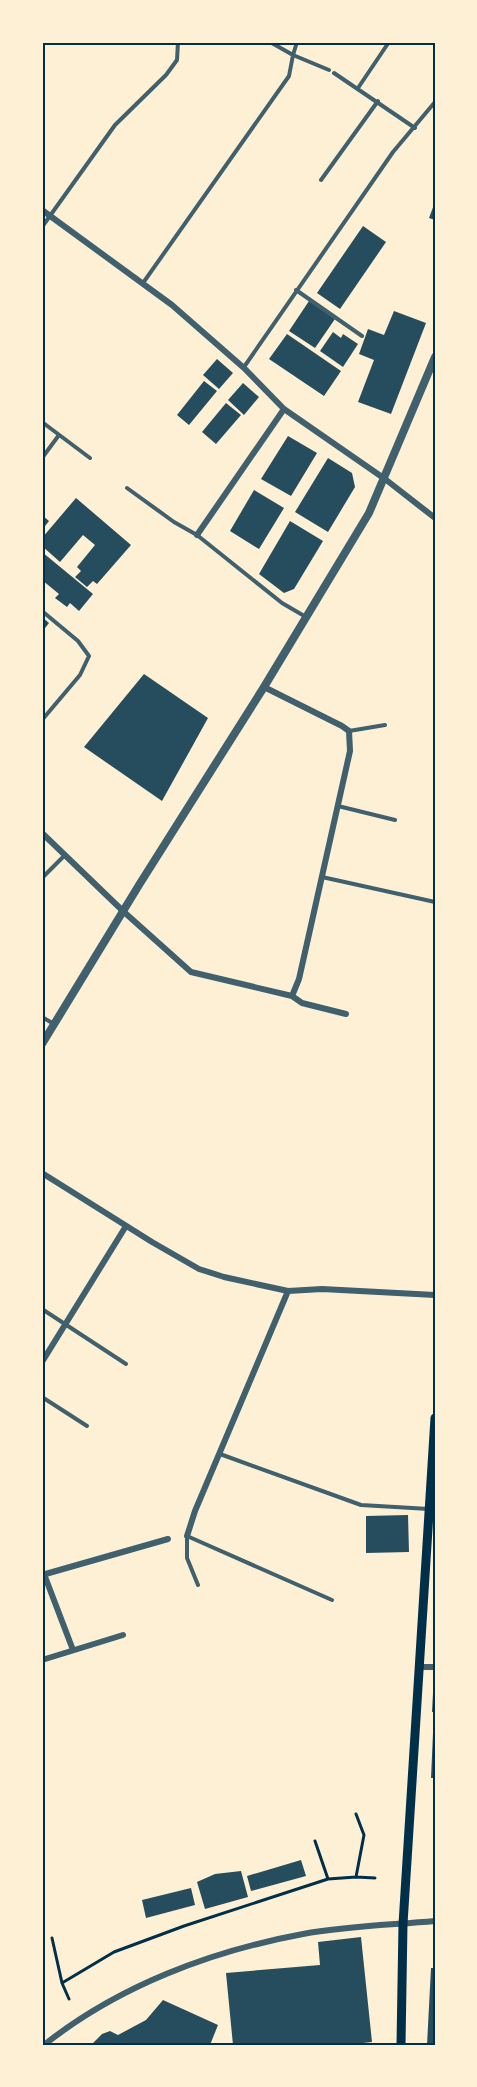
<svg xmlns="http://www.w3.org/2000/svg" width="477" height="2087" font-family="Raleway,sans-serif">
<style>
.building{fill:#264d5e}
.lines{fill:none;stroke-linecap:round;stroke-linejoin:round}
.path{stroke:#003049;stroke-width:3}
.service{stroke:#3f606c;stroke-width:4}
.minor{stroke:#3f606c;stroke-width:6}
.tertiary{stroke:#3f606c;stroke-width:8}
.secondary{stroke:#003049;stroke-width:9}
.neatline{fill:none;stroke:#003049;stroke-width:2}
</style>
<rect width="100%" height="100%" fill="#fdf0d5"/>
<path class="building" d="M435,202V220L429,218Z
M363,226L386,242L340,309L317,293Z
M309,301L335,319L315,348L289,331Z
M394,311L426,323L391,414L358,402L374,360L359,354L368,329L384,335Z
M333,332L341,338L343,334L358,344L343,367L320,351Z
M287,334L341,371L324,396L269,359Z
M217,359L233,373L219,389L203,375Z
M204,381L217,391L189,425L177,415Z
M243,383L259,397L244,415L228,400Z
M226,403L241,415L216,444L202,432Z
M288,436L317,453L291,496L261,479Z
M328,458L352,473L355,487L328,532L295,512Z
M254,490L284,508L259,549L230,531Z
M76,498L131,545L97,584L93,581L87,587L75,577L81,571L77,567L95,545L83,535L60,562L42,546V538Z
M42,515L49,521L42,530Z
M290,521L323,541L294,589L284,593L259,574Z
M42,552L93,594L79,611L70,603L67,607L55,598L59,594L42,580Z
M42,617L49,623L42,632Z
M144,674L208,718L162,801L84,747Z
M408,1515L409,1552L366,1553V1516Z
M433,1693H435V1712H432Z
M433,1733H435V1778H431Z
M301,1860L306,1876L251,1891L247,1876Z
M241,1871L248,1897L205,1909L197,1882L215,1874Z
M191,1888L195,1905L146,1918L142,1900Z
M361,1937L372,2042L345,2045H233L226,1973L320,1965L318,1942Z
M431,1968H435V2045H427Z
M163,2000L218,2025L210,2045H91L102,2034L110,2031L118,2035L146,2020Z"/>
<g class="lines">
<path class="path" d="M356,1814L364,1835L356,1877L375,1878
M315,1841L328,1879L356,1877
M52,1938L62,1983L69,1999
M62,1983L114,1952L184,1926L328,1879"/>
<path class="service" d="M270,42L293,55L329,70
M334,73L415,128
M358,88L389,42
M321,180L378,101
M42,227L115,125L166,75L177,60L178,42
M143,283L289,76L293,55L297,42
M296,290L362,336
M244,367L393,152L435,102
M42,422L90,458
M42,458L59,435
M127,488L174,522L197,535L282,603L306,617
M42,611L78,641L89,656L80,675L42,720
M349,731L385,725
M338,806L395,820
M322,877L435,902
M42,878L65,855
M42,1017L54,1024
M42,1309L126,1364
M42,1397L87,1426
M220,1454L361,1505L429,1509
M198,1585L187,1558V1536L332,1600"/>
<path class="minor" d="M42,210L172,305L244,368L284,409L385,479L435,518
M197,535L284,409
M264,687L342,726L349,731L350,751L299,979L292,996
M42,833L124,912L191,972L292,996L302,1003L346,1014
M42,1173L152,1242L199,1269L224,1277L288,1291L322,1289L435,1295
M42,1362L126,1226
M187,1536L195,1511L288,1291
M44,1574L73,1650
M42,1575L168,1539
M42,1660L123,1635
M421,1667H435
M44,2045C118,1986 211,1951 303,1934C346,1926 391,1925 435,1921"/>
<path class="tertiary" d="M42,1044L139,885L264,687L369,513L435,357"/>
<path class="secondary" d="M401,2045L403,1924L435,1418"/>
</g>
<rect width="477" height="2087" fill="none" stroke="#fdf0d5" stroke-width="87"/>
<rect x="44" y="44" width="390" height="2000" class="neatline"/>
</svg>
